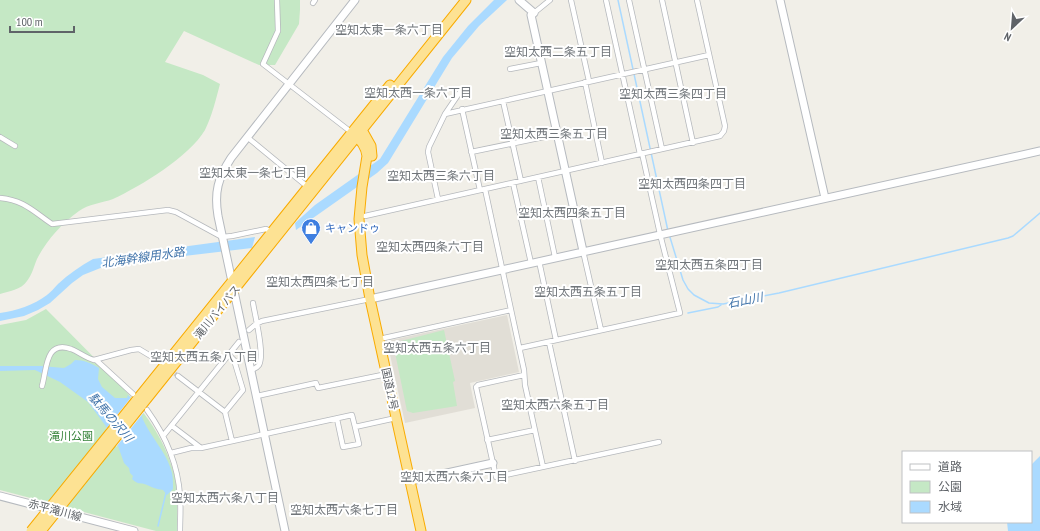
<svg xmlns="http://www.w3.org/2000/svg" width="1040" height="531" font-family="'PT Sans Narrow','Noto Sans JP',sans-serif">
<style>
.education{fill:#e1ded6}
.green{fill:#c5e8c5}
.water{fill:#aadaff}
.pier{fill:#f1efe8}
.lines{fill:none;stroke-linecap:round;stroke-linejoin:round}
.stream{stroke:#aadaff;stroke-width:1.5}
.street-tunnel{stroke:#ccccc8;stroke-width:4.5;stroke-dasharray:4.5 2;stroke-linecap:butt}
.street-casing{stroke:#b5b8bc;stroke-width:6}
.secondary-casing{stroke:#b6babf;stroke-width:9}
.highway-casing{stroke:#f9ab00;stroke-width:11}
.street{stroke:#fff;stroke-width:4.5}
.secondary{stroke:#fff;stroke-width:7}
.highway{stroke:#fde293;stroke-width:9}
.highway-bridge-casing{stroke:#f9ab00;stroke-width:11;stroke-linecap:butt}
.highway-bridge{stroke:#fde293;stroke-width:9}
.labels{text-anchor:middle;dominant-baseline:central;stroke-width:4;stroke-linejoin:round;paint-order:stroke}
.shop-label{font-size:11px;fill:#366cbe;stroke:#fff;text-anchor:start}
.street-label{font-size:11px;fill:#5f6368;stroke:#fff}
.park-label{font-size:11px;fill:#348238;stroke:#fff}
.neighbourhood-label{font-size:12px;fill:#70757a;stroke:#fff}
.water-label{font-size:12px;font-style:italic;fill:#4174aa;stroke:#fff}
</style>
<rect width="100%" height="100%" fill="#f1efe8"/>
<path class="education" d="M507,315L519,372L470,383L475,408L405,423L387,341Z"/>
<path class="green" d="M0,0H300V10L299,24L275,65H259L184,31L165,62L203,75L220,84C216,99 212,116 205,130C189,157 141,186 113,199C102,203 88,204 79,211C62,223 46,241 37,259C34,266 32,275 27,281C21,290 9,291 0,294Z
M46,309C65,328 85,348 104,368C132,397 160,427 172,467C179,487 177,510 177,531H156L0,490V325L26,320Z
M444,330L455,381L453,382L457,406L413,413L407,411L393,343Z"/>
<path class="water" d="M494,0H507L479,26L452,58L388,163L377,173L296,230L295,223L315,205L380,159L443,57L468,26Z
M255,237L252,248L108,265L83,275L72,283L50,303L38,310L24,316L0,321V313C16,311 34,305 47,295C51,292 54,288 58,284C69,274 80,266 93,259Z
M75,360C84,360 91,363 99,368L98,379L102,387L115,398H127L128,395L143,413L142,417C150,437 167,452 172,473C173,478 173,484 173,489L167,495L163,490C156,489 154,488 147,485C141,482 140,486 132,479L133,476L130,473L129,468L124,463L118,446L105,425L88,402L60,382L35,370L0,371V366H41L64,368L71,364Z
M1040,456V531H1008L1007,522H1031V465Z"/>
<path class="pier" d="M132,396L145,411L116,447L106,429Z"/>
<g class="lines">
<path class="stream" d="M618,0L668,231
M669,234L683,280L688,289L694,295L709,303L723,304L779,293L1008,238L1013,236L1040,213
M688,313L718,307L721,305
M158,526L166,493"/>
<path class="street-tunnel" d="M154,358L178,376"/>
<g class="street-casing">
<path id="street" d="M277,0L278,31L263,64L351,132
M571,0L589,81
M606,0L640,154
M629,0L662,149
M662,0L693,143
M313,3L315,0
M534,13L550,0
M510,69L541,63
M585,82L602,163
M503,101L521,181
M462,109L480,190
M445,114L709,55
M0,137L15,146
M247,137L309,188
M471,152L558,134
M538,177L555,257
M513,183L531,263
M485,189L524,370L525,385L543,467
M0,198C24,200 34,212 52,224L168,210L176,212L222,237L232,236L266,229L272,232
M438,199L428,152L429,147L445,114L460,92
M365,216L720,136L724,131L725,126L697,0
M583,251L601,330
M539,261L556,340
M249,330L256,324L262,321L370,299
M384,338L511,310
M549,342L575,461
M520,348L680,313L660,234L642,153
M96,360L133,394
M251,370C254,369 257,368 259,365C265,354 255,316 253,303
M524,375L478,385L476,387L496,477L659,442
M178,376L225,412L232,441
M42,386C47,369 45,340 71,349C79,352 86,358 94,360L131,350L139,349L154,358
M257,396L316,383L318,388L387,374
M147,410C165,435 178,465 180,496C181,508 180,520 180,531
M531,410L562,404
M225,412L243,390L234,360L229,355
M337,419L343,447L359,444L355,427
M172,426L201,448L352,415L355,427L396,418
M163,436L239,342
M487,440L535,430
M171,453L191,448H200"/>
</g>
<g class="secondary-casing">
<path id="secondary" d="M519,0L534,13L531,15L583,251
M780,0L825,198
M370,299L1040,151
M415,480L493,463
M0,496L134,531
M285,531L218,216C214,192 218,178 231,158L355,0"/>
</g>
<g class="highway-casing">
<path id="highway" d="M362,130L371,146L372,156
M353,133C360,139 366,146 367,156L362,187L359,219L362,255L370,299L421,531
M135,402L390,85
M141,406L466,0"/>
</g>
<use href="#street" class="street"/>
<use href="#secondary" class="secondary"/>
<use href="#highway" class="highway"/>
<g class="highway-bridge-casing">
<path id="highway-bridge" d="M31,531L135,402
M41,531L141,406"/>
</g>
<use href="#highway-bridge" class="highway-bridge"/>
</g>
<defs>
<g id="shop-pin" transform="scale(1)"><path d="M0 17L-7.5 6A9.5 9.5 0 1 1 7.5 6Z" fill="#3f7fe0" stroke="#fff"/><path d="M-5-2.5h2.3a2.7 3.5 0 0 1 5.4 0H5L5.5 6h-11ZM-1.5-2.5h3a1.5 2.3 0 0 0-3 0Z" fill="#fff"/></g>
</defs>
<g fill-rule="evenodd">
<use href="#shop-pin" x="311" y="228"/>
</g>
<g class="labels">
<g class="shop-label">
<text x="325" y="228">キャンドゥ</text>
</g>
<g class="street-label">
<text transform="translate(217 312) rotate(-51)">滝川バイパス</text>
<text transform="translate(390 389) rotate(78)">国道12号</text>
<text transform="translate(55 510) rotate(15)">赤平滝川線</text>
</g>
<g class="park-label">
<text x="71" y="436">滝川公園</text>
</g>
<g class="neighbourhood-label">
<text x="389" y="29">空知太東一条六丁目</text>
<text x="558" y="51">空知太西二条五丁目</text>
<text x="418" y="92">空知太西一条六丁目</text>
<text x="673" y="93">空知太西三条四丁目</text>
<text x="554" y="133">空知太西三条五丁目</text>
<text x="253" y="172">空知太東一条七丁目</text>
<text x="441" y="175">空知太西三条六丁目</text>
<text x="692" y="183">空知太西四条四丁目</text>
<text x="572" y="212">空知太西四条五丁目</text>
<text x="430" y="246">空知太西四条六丁目</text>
<text x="709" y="264">空知太西五条四丁目</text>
<text x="320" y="281">空知太西四条七丁目</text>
<text x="588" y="291">空知太西五条五丁目</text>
<text x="437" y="347">空知太西五条六丁目</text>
<text x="204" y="356">空知太西五条八丁目</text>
<text x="555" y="404">空知太西六条五丁目</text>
<text x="454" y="476">空知太西六条六丁目</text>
<text x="225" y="497">空知太西六条八丁目</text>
<text x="344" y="509">空知太西六条七丁目</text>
</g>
<g class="water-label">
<text transform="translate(143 257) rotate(-8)">北海幹線用水路</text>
<text transform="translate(745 300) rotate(-11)">石山川</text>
<text transform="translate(111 417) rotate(49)">駄馬の沢川</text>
</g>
</g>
<rect x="902" y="451" width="130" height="72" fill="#ffffff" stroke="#bfc1c3"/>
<rect x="910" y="464" width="20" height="6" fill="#ffffff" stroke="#bfc1c3"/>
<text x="938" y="471" font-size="12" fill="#5f6368">道路</text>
<rect x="910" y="481" width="20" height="12" fill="#c5e8c5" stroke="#bfc1c3"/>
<text x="938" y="491" font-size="12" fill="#5f6368">公園</text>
<rect x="910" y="501" width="20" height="12" fill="#aadaff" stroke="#bfc1c3"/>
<text x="938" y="511" font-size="12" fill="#5f6368">水域</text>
<g transform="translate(1012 28) rotate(206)" stroke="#ffffff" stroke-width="3" paint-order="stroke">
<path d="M0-3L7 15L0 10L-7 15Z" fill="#5f6368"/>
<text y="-6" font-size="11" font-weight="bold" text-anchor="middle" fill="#5f6368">N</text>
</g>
<path d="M10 26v6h64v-6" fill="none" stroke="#5f6368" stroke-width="2"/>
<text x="16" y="26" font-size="12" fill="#5f6368" stroke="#ffffff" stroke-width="3" paint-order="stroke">100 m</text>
</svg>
